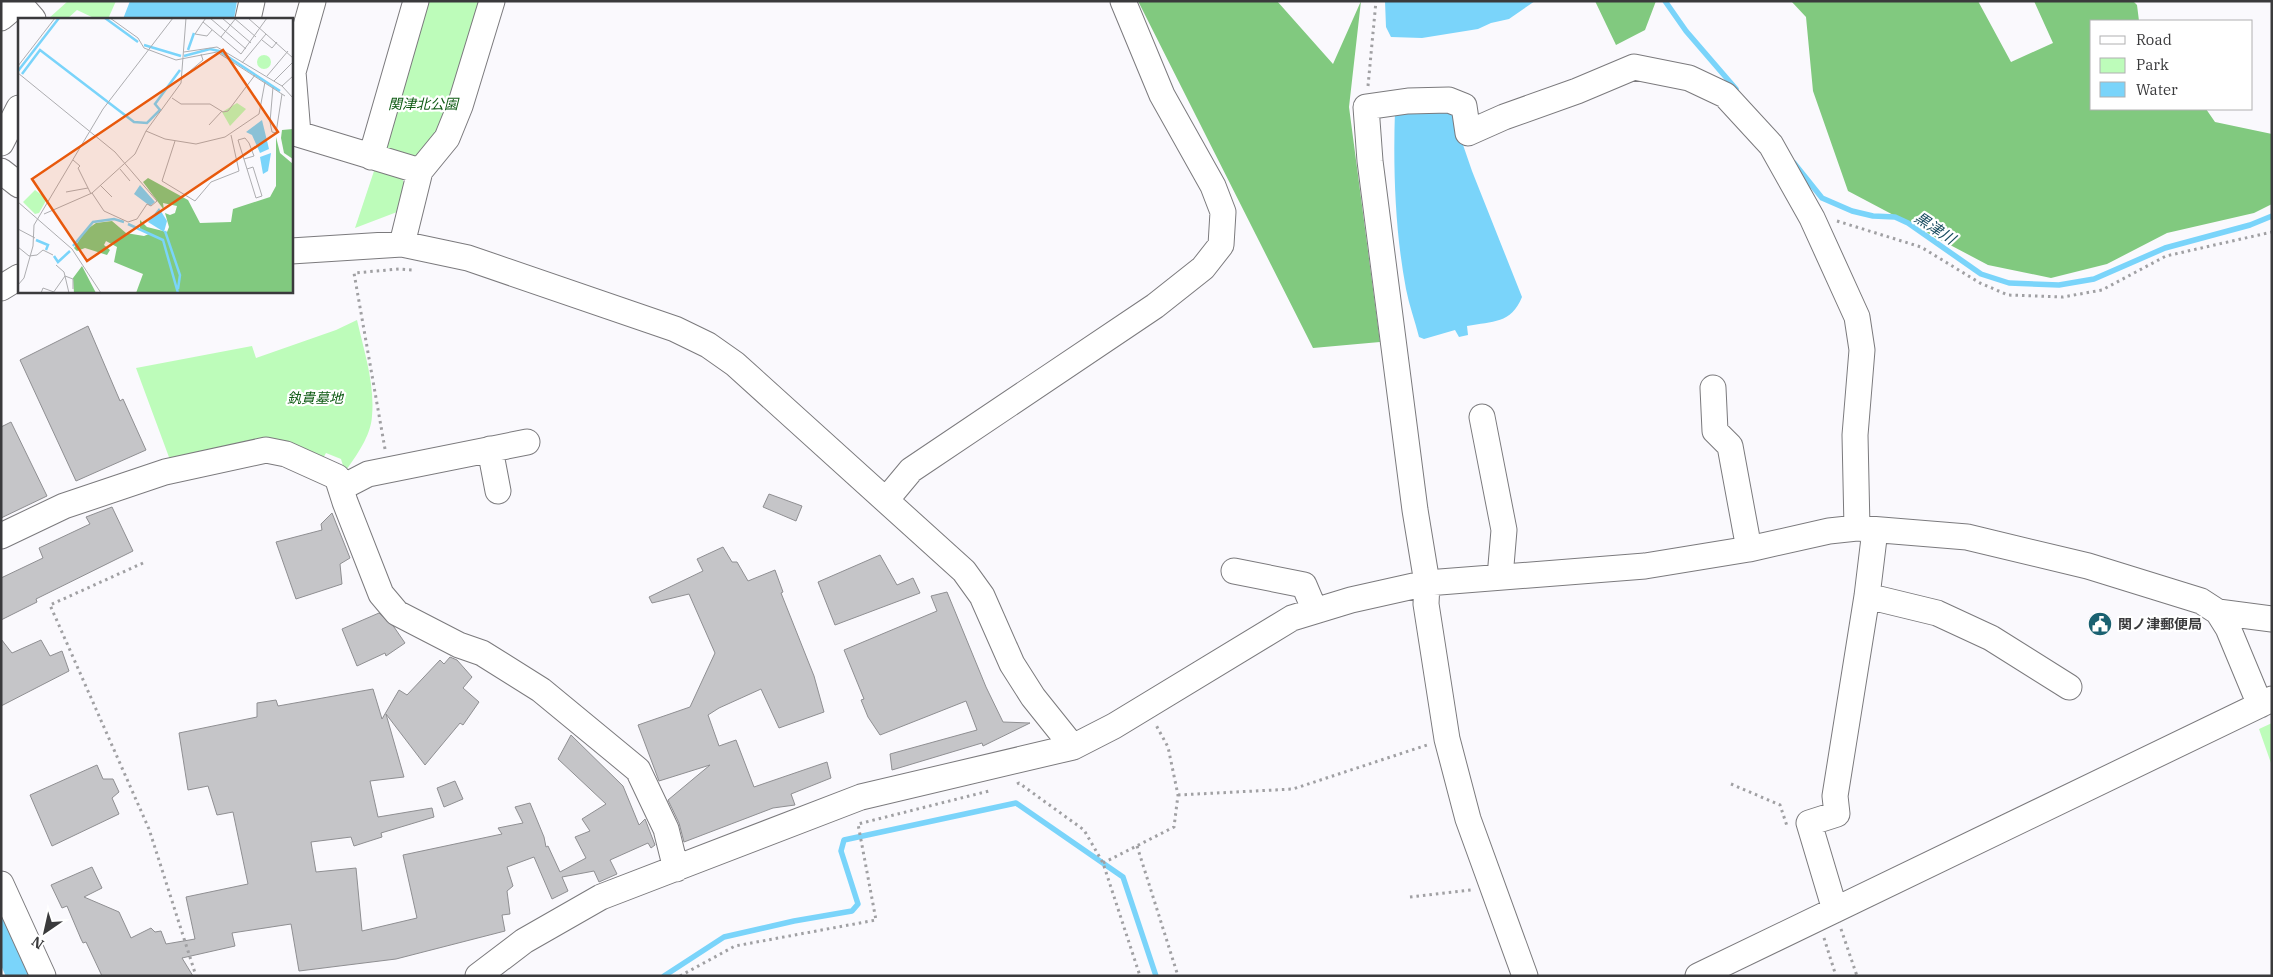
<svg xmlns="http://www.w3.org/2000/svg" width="2273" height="977" font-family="'IBM Plex Serif','Noto Sans JP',serif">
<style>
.green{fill:#bdfcba}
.forest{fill:#81c97f}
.water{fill:#7ad4fa}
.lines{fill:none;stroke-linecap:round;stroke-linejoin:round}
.stream{stroke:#7ad4fa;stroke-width:5.5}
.river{stroke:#7ad4fa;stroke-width:32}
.building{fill:#c5c5c8;stroke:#8f8f92}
.minor-casing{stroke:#7b7a7d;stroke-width:27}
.path{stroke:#a0a0a3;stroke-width:3;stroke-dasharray:2.5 4;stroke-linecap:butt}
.minor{stroke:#fff;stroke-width:25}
.labels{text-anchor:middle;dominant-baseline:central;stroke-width:4.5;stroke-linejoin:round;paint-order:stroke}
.park-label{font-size:14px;font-style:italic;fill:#0f5b14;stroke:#fff}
.poi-label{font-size:14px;font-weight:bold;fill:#3a3a3c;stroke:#fff;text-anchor:start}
.water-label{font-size:15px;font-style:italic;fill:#184c5f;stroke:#fff}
.inset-river{fill:none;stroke:#7ad4fa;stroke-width:2.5}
.inset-road{fill:none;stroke:#adadb0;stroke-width:1}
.view{fill:#e8590c;fill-opacity:0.15;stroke:#e8590c;stroke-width:2.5}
.inset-edge{fill:none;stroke:#3a3a3c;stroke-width:2.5}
</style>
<rect width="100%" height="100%" fill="#faf9fd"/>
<path class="green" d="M68,1H116L108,19H96L77,10L67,19H48Z
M426,1H480L444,125L425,155L411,159L387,152L384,142Z
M376,165L399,171L404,183L397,212L355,228Z
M357,320C364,351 375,384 372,416C371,436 356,456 345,472L341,459L326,453L322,460L271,447L173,468L136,368L252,346L256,358L336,330Z
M2272,723V766L2259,729Z"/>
<path class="forest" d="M1138,1H1277L1333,64L1361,1L1349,107L1380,342L1313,348Z
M1595,1H1656L1645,30L1616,45Z
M1791,1H1978L2011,62L2053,43L2034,1H2133L2137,5L2139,21H2092V109H2206L2215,122L2272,134V204L2254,213L2167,233L2107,264L2051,278L1988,265L1848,191L1813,91L1806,17Z"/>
<path class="water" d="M130,1H237L234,19H123Z
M1385,1H1535L1509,19L1491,23L1478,29L1422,38L1391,37L1386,27Z
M1450,107L1472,171L1522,297C1511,324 1493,321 1467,326L1468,335L1459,337L1455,330L1424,339L1419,337C1415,321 1409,305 1406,289C1395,231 1393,169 1395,110Z"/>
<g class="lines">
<path class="stream" d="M1665,1L1686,31L1736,89
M1794,163L1822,198L1852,211L1873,216L1895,217L1908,223L1981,274L2009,283L2059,285L2094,279L2165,248L2250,225L2272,216
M664,976L724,937L794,921L852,911L858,904L841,851L844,840L1016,803L1123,877L1156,976"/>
<path class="river" d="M1,924L23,976"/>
</g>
<path class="building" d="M88,326L120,401L123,399L146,450L76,481L20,360Z
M11,422L47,496L1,518V427Z
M769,494L802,506L796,521L763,507Z
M112,507L133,551L36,599L37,602L1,620V578L43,558L39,548L90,524L86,517Z
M332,513L350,558L340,564L342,584L296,599L276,542L322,530L321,524Z
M723,547L732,562H737L748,581L775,570L783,592L781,593L814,676L824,712L779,728L761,689L719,708L708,715L719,746L736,740L754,787L827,762L831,778L791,794L795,805L773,808L684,842L679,823L668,800L710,765L659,781L638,725L690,707L715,653L689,594L652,603L649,597L703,571L697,559Z
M880,555L897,585L913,578L920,593L835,625L818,582Z
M947,592L986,687L1003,722L1030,723L983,746L982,743L892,770L890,754L977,730L966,701L880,735L868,717L861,700L864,699L844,650L937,611L931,596Z
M379,613L394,627L405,643L386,656L385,653L357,666L342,629Z
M1,639L12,653L41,640L50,656L62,651L69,671L1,706Z
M450,657L457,660L472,677L463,688L479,702L463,725L460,723L425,765L386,714L404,777L370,781L378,817L432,808L434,817L381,833L382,837L354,846L351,837L311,842L316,872L356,868L362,931L417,918L403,855L502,834L498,828L523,823L515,807L530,803L544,837L546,847L548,846L560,872L586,858L575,837L590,831L582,819L606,804L558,759L571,735L623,786L639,825L645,819L655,845L651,848L648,843L610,860L617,874L599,882L594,871L562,877L568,891L552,899L534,857L507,867L513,886L507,891L510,914L502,915L505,931L396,959L299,971L291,924L232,933L235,946L182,958L193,976H102L86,942L83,943L81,939L67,906L62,908L51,885L92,867L102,888L84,897L119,912L131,938L151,928L155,932L161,931L166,944L195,939L186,897L248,884L233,812L217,815L208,786L188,790L179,733L257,717V703L276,700L278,706L373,689L382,719L399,690L407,695L440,660L444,664Z
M97,765L103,779H113L119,792L112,798L119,814L52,846L30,795Z
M455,781L463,799L444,807L437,788Z"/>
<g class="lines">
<g class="minor-casing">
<path id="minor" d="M313,1L293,72L298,134L420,171
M1,18L19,3L33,19
M248,19L252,1
M1,143L19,108
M371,157L416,1
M1,171L19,185
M402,244L420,171L447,138L460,106L492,1
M291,251L402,244L468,258L675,329L708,345L735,364L964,571L982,596L1012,664L1033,697L1073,747
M1,288L19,277
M1713,388L1715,431L1730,446L1749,549
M1482,417L1504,530L1500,577
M490,449L498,491
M341,488L368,474L527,442
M886,500L911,470L1155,306L1203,268L1221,245L1223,212L1213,186L1162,95L1123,1
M1,536L64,506L165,472L266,450L286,454L337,477L345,502L381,594L397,613L459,645L482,653L541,690L638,770L666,829L676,869
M1234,571L1304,585L1315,611
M1867,596L1937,613L1991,638L2069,687
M2218,612L2272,619
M1,884L43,976
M1835,910L1809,823L1837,814L1835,796L1867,596L1875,530
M478,976L524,941L601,897L861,797L1073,747L1114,726L1292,618L1351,600L1427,583L1645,566L1749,549L1829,531L1857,528L1967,537L2088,566L2201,601L2218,612L2228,628L2260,705
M1525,976L1468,819L1447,739L1426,604L1427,583L1415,510L1370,161L1366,107L1408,101L1449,100L1464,106L1468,133L1504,117L1577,91L1634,67L1689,78L1725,95L1771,145L1812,218L1857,317L1862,350L1855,435L1857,528
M1698,976L2272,699"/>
</g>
<path class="path" d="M1368,86L1376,1
M1837,221L1921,247L1980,283L2008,295L2063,297L2102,290L2166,256L2272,232
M385,449L354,273L399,269L413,270
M143,563L50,605L149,829L196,976
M1017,784L1019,783L1084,830L1103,863L1140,976
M1731,784L1780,805L1787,826
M1178,795L1293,789L1427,745
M1137,846L1178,976
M1103,863L1174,827L1178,795L1168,747L1156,725
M1410,897L1471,890
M1841,929L1857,976
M1824,938L1836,976
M680,976L735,946L876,920L858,824L989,791"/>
<use href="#minor" class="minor"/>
</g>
<defs>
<g id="civic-disc" transform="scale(1.25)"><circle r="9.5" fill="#1a6171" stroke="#fff"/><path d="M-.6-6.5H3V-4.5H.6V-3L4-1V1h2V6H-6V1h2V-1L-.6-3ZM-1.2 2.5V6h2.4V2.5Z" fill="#fff"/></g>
</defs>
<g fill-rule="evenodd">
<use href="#civic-disc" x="2100" y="624"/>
</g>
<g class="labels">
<g class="park-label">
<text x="423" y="104">関津北公園</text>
<text x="315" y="398">釻貴墓地</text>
</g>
<g class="poi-label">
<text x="2118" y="624">関ノ津郵便局</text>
</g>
<g class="water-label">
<text transform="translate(1935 228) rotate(33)">黒津川</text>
</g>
</g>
<g transform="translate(18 18)">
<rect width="275" height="275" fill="#faf9fd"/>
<path d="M239 44a7 7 0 1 1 14 0a7 7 0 1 1-14 0ZM219,85L228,91L212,108L204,94ZM17,172L29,181L21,195L17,196L5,184Z" fill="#bdfcba"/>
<path d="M275,111V141L266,135L263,120L264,112ZM258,119L262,135L275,146V275H118L125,256L96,244L99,229L88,223L86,227L92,232L89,237L67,230L59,233L56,230L68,212L78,205L94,203L108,215L126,218L131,216L122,212V202L129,209L149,214L151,209L147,195L152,197L157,195L159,188L145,185L146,192L125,164L130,160L170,182L182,205L213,204L215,191L252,179L258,168ZM64,248L78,275H56L55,260Z" fill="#81c97f"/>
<path d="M244,102L251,131L242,135L234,117L228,114ZM253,135L250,153L245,156L242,139ZM122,167L137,184L132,188L116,176ZM141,190L149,203L146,214L130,204Z" fill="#7ad4fa"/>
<path class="inset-river" d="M87,0L120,24M126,27L163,38M170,32L176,15M166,38L192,31L201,33L262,73M0,53L41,0M4,56L22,32L116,104L129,105L142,92L137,86L162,52M110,206L145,222L160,275M147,213L162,257L160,271M18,222L30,227L28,232M55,228L75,204L96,201L106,204M36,238L40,244L52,233"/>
<path class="inset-road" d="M92,0L120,20L126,30L158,42L199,34L267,78M188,0L185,4L223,36L249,0M192,0L228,31M204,0L233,25M216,0L238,19M230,0L275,40M185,4L177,16L189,18L194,12M203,19L218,0M244,22L254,30L259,24M166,34L199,29L264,68L275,58M224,45L248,16M0,48L37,0M0,55L97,134L139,183L133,188L129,186L119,201L110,204L86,193L74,175M249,58L270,33M165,59L185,42L183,36M256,63L275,44M264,68L275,80M255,69L252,104L254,114L258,115L264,76M154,80L163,86H192L205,94L210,93L237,57M191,107L204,93M128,113L147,121L178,126L207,119L241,96L247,64M220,122L238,180L244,178L235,149L229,151M220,122L227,120L231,125L236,138L226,141M157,123L144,163L177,183L193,164L221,153L213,117M55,142L62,148L60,150L73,176M102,151L112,163M82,167L94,179M48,174L70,170M0,184L54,231L83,275M26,196L74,175L117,136L128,113L163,65L168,0M0,211L17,220M0,229L11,238L19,237L25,232L35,237M38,247L46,254L51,275M47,258L55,261V271M0,267L6,260L15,228L16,207L85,91L155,0M23,275L25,270L36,274M35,275L47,258"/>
<path class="view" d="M205,32L260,114L69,243L14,161Z"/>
<rect width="275" height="275" class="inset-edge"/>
</g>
<rect width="2273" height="977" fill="none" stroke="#3a3a3c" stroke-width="5"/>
<rect x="2090" y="20" width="162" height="90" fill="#ffffff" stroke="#b0b0b1"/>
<rect x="2100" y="36" width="25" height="8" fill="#ffffff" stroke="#b0b0b1"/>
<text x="2136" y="45" font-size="15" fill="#3a3a3c">Road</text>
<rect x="2100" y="58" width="25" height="15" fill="#bdfcba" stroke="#b0b0b1"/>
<text x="2136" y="70" font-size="15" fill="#3a3a3c">Park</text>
<rect x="2100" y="82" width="25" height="15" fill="#7ad4fa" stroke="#b0b0b1"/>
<text x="2136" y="95" font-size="15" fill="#3a3a3c">Water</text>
<g transform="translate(45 932) rotate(214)" stroke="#ffffff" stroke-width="4" paint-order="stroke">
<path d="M0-4L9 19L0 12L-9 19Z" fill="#3a3a3c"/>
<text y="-8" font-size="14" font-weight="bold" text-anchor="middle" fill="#3a3a3c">N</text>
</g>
</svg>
